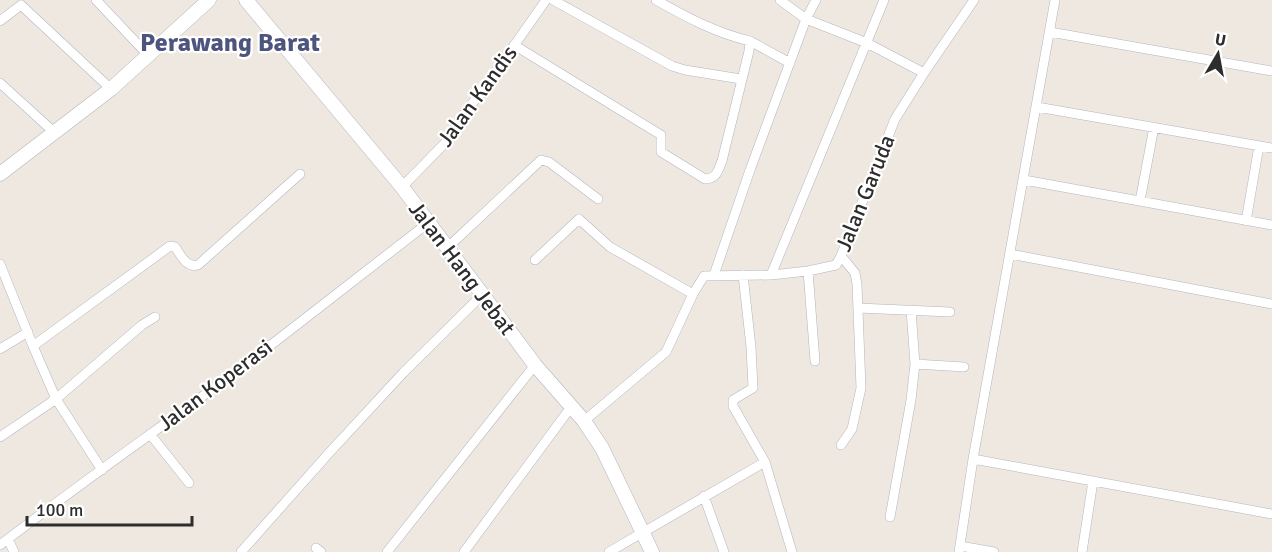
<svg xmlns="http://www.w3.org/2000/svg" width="1272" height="552" font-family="Signika,sans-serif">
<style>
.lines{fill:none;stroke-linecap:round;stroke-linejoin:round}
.street-casing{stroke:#b3b5c0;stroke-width:10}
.secondary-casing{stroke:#b3b5c0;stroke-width:15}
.street{stroke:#fff;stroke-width:9}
.secondary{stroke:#fff;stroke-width:14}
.labels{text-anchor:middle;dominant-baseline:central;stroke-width:4.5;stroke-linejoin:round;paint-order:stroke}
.street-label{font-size:22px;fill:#2d2d2d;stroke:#fff}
.quarter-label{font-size:26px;font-weight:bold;fill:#4d547d;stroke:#fff}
</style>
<rect width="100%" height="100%" fill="#eee8e0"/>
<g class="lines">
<g class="street-casing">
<path id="street" d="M96,0L148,55
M553,0L672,66L685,70L741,79
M780,0L806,19L867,43L924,73
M0,21L21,5L111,89
M1050,32L1272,71
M750,41L790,63
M514,45L661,135V152L705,179C717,179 718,170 722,161L749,51L750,41C716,33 686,17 656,0
M0,83L55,133
M1037,107L1272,148
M1024,180L1272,225
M402,187L447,141L460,119L486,86L546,0
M1140,201L1154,127
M1246,221L1259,146
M447,248L541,160L549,162L598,199
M1010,254L1272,304
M535,260L579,219L610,247L693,294
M0,264L33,346L170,246L175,247C181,255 186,268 198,265L300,174
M808,271L815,361
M714,275L750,170L806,19L816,0
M743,275L751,347L753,388L733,400V406L765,462
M771,275L884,0
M858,308L950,312
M33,346L56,399L142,325L155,317
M0,349L28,332
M915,364L964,367
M584,421L666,352L693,294L704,276L771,275L808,271L836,265L841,256L895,119L924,73L974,0
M150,434L189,483
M0,437L56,399L102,470
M841,445L852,429L861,388L857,284L855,273L841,256
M973,459L1272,514
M704,496L724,552
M890,517L911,400L915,364L911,310
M8,539L14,552
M0,545C82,482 166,424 249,362C309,316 368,269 428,223
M960,546L994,552
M316,548L321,552
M241,552L329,453L403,373L483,294
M387,552L535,365
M464,552L571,407
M609,552L765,462L792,552
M959,552L973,459L1055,0
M1082,552L1093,481"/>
</g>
<g class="secondary-casing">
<path id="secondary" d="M246,0L402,187L535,365L584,421L602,448L652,552
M0,174L111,89L209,0"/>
</g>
<use href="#street" class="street"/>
<use href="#secondary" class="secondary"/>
</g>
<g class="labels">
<g class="street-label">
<text transform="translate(477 96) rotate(-54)">Jalan Kandis</text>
<text transform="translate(865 193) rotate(-68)">Jalan Garuda</text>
<text transform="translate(462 268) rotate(53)">Jalan Hang Jebat</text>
<text transform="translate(215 385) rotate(-37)">Jalan Koperasi</text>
</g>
<g class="quarter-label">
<text x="230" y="43">Perawang Barat</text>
</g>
</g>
<g transform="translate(1218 54) rotate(10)" stroke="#ffffff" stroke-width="4.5" paint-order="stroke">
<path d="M0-4.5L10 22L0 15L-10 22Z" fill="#2d2d2d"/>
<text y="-9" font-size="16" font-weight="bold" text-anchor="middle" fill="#2d2d2d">U</text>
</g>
<path d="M27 516v9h165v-9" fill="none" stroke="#2d2d2d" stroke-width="3"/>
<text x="36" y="516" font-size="18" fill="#2d2d2d" stroke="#ffffff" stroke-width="4.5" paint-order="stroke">100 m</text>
</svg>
